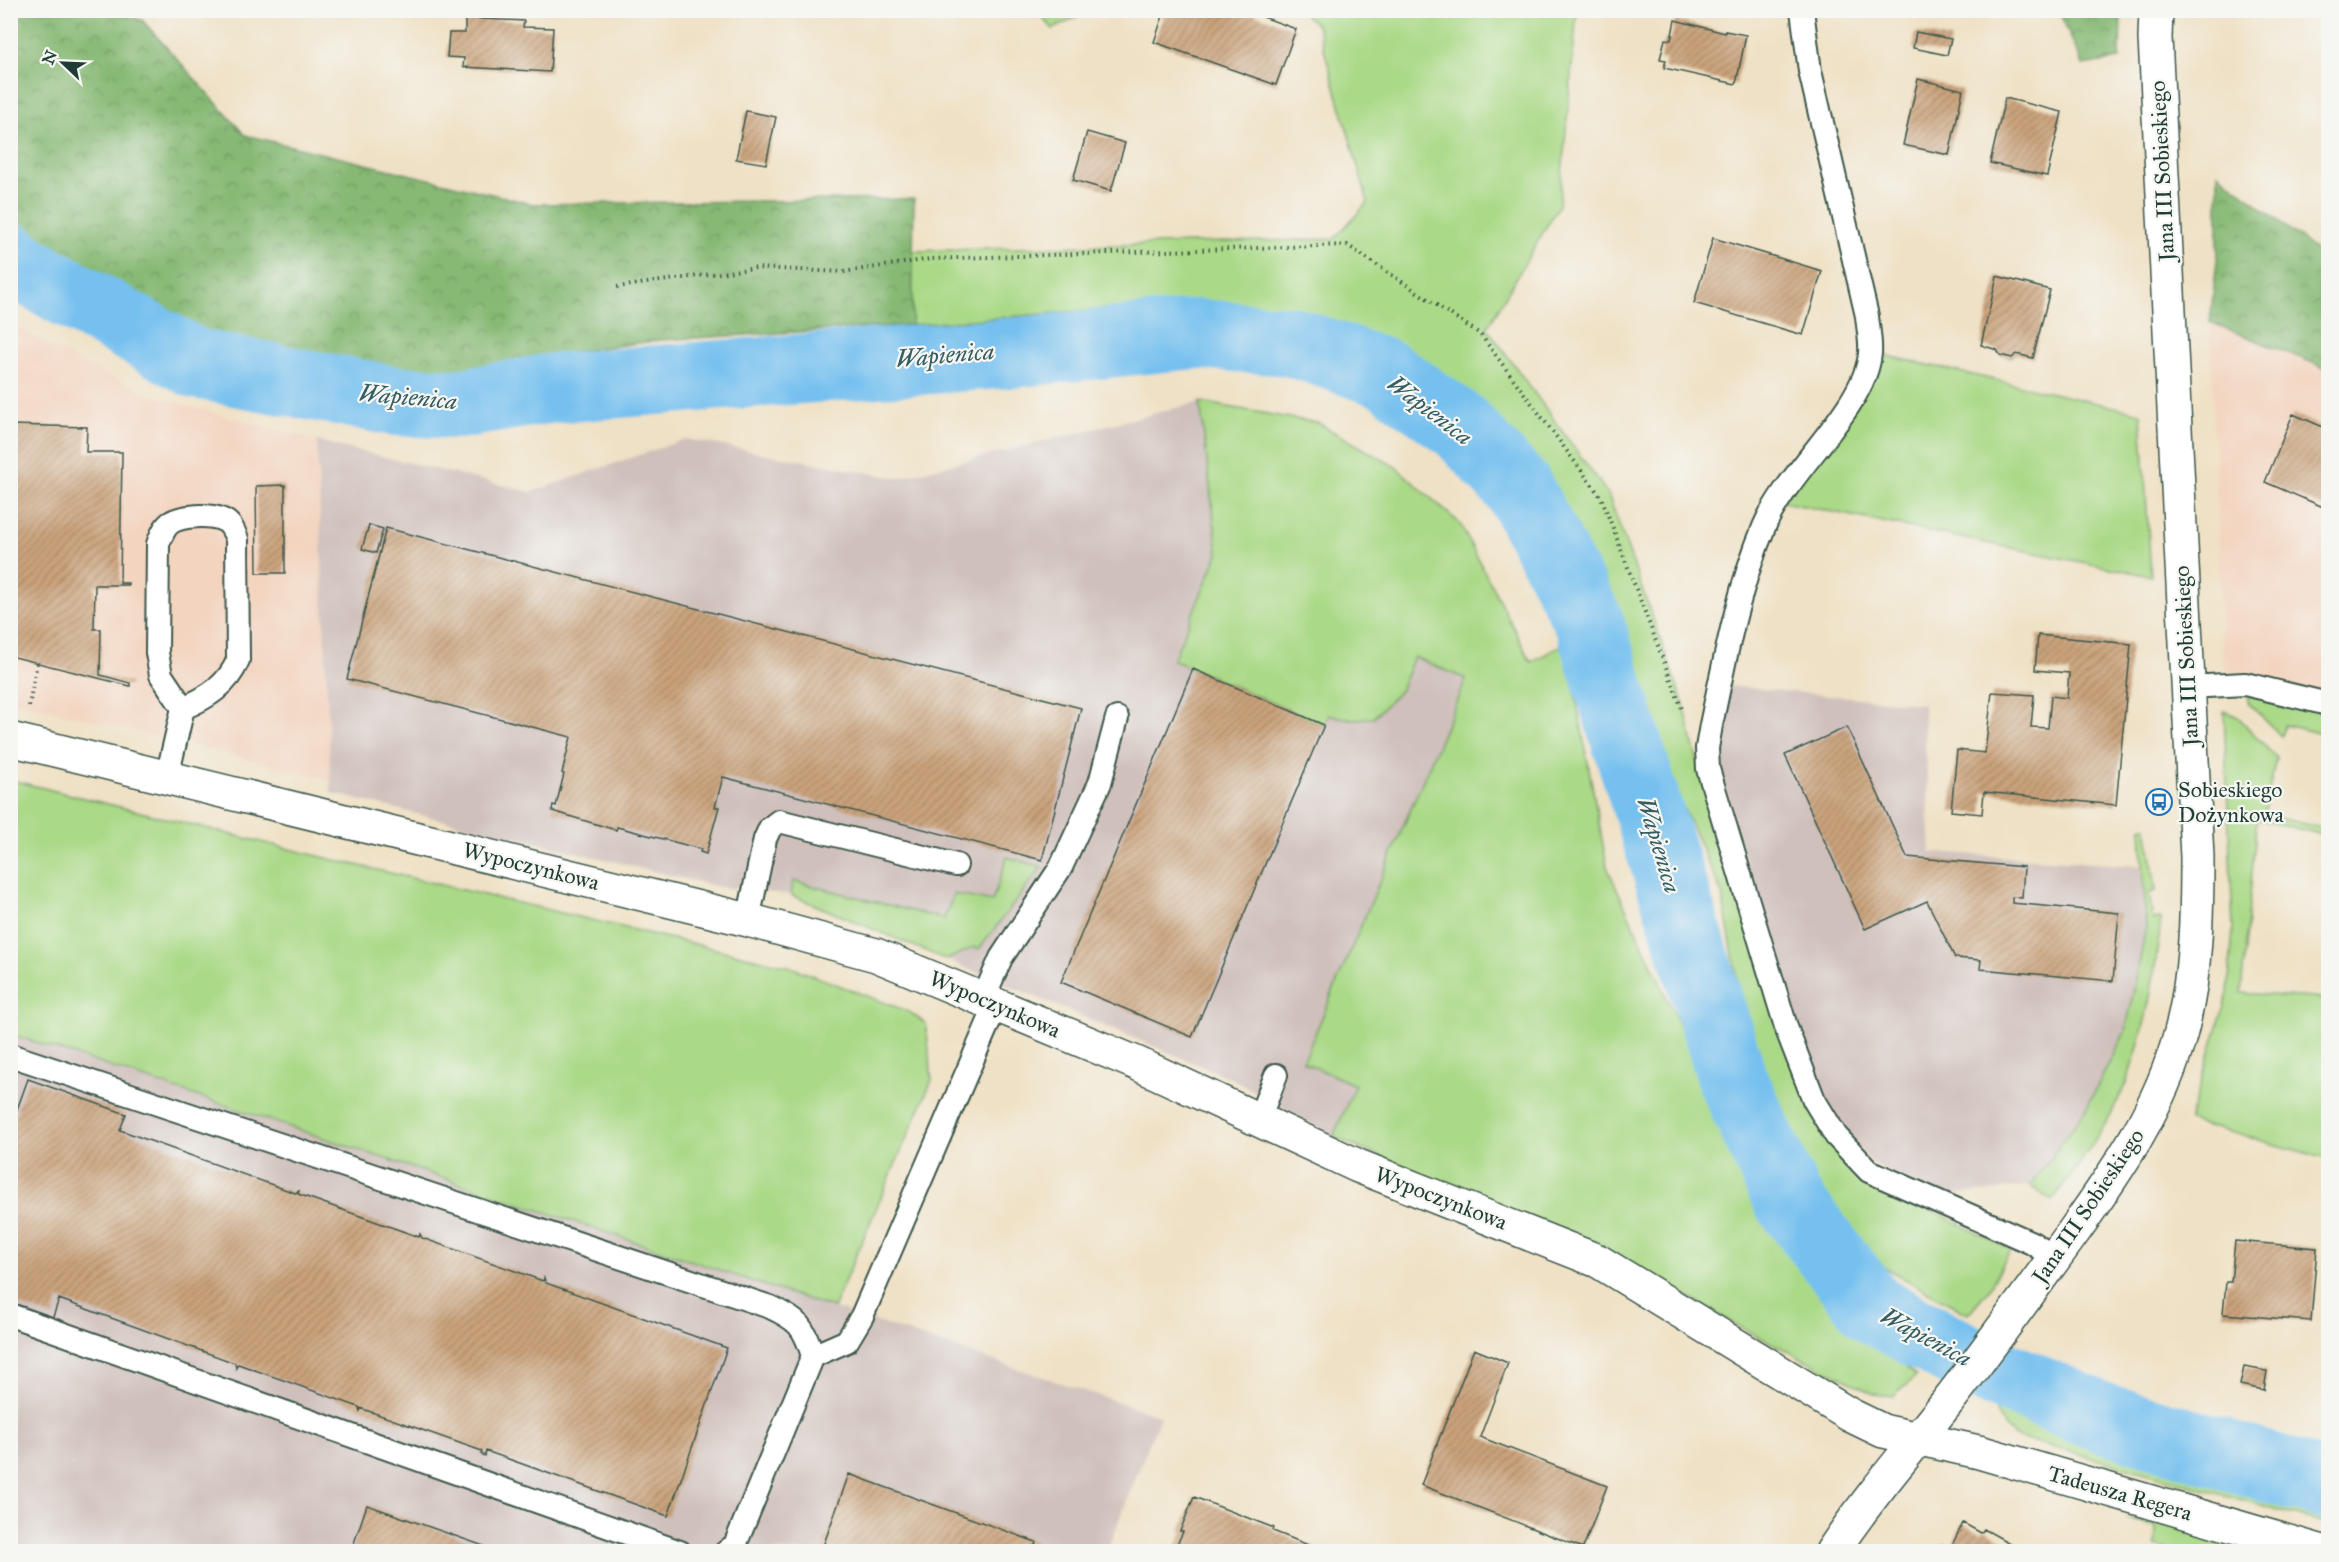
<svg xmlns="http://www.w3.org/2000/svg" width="2339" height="1562" viewBox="0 0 2339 1562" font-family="'IM FELL Great Primer',serif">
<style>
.built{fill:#f3d4bf}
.industrial{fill:#cfc0bb}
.grass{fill:#aad987;stroke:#648b5e;stroke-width:1.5}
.forest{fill:url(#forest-crowns);stroke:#537b54;stroke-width:1.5}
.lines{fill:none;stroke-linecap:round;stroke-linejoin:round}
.river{stroke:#75c0ef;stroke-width:70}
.building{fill:url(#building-hatch)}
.service-casing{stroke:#3e564a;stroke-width:26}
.minor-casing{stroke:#3e564a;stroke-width:36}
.tertiary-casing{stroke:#3e564a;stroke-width:36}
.path{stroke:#3e564a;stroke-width:4;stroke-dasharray:1.5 4.5;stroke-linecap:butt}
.service{stroke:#fff;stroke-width:22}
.minor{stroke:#fff;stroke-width:33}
.tertiary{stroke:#fff;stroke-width:33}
.labels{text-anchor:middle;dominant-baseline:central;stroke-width:4.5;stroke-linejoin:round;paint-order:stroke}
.street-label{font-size:22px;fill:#1f3d34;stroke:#f6f6f2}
.poi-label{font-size:22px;fill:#1f3d34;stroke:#f6f6f2;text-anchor:start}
.water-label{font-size:24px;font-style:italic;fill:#345e63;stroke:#f6f6f2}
</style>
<defs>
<pattern id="forest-crowns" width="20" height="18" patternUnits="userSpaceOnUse" patternTransform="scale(1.5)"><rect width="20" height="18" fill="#87b974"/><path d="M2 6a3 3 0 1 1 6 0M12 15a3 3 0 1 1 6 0" fill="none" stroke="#6e9860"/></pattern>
<pattern id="building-hatch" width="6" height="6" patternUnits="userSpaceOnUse" patternTransform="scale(1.5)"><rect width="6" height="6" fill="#cba37c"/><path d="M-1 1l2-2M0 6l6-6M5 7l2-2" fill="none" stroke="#a48666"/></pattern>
</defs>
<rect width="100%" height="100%" fill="#f6f6f2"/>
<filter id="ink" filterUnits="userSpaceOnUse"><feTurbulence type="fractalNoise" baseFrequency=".0167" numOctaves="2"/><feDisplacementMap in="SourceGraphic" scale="12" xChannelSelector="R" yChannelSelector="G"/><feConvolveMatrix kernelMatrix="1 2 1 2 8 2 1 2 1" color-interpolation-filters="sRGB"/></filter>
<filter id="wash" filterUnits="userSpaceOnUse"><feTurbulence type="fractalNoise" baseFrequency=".008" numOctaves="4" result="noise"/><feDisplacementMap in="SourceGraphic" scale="24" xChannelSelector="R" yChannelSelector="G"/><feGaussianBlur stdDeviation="1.35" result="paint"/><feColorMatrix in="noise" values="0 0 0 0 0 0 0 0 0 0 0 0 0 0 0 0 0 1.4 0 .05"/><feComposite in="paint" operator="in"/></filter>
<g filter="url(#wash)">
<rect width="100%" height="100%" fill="#efe1c5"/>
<path class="built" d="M2210 322 2328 369V695L2223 670Z
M10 323 75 360 153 396 317 441 331 780 11 700Z"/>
<path class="industrial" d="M1200 402 1318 423 1396 467 1460 524 1531 663 1333 1137 1237 1081 791 895 719 887 331 793 317 441 531 492 686 439 897 478Z
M1727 686 1923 704 1931 852 2141 866 2146 928 2126 1030 2084 1112 2030 1186 1944 1196 1872 1164 1819 1099 1718 769 1719 727Z
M11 1034 1160 1416 1107 1551 11 1552Z"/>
<path class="grass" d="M1037 11H1089L1053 29Z
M1301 11H1577L1559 205 1487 328 1608 494 1685 708 1693 745 1780 1030 1863 1175 2011 1250 1989 1289 1968 1314 1885 1268 1801 1190 1744 1016 1722 894 1658 751 1606 613 1492 417 1441 374 1301 314 1199 301 912 325 913 251 1334 239 1368 202 1317 25Z
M1875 353 2141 413 2151 576 1783 502Z
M1200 402 1318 423 1396 467 1460 524 1531 662 1566 643 1607 867 1721 1116 1785 1226 1860 1315 1916 1376 1894 1396 1874 1394 1755 1335 1606 1251 1333 1137 1355 1085 1303 1062 1466 679 1414 657 1400 691 1373 718 1351 719 1329 715 1324 725 1173 660 1218 554Z
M2253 695 2328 713V735L2284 725 2281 736 2248 703V697Z
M2224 711 2238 717 2276 758 2264 815 2328 829V836L2257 819 2241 993 2328 999V1159L2189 1121 2228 993 2233 929Z
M11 780 326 858 788 966 909 1012 926 1024 932 1080 833 1308 11 1034Z
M2147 827 2156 891 2149 893 2153 920 2161 919C2155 974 2147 1028 2127 1080 2110 1124 2080 1163 2052 1201L2030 1186 2084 1112 2126 1030 2146 928 2141 828Z
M1007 857 1042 867 979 949 974 947 947 960 791 895 793 881 944 919 954 894 992 902Z
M2000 1394 2072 1431 2328 1506V1524L2013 1436C2002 1422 1988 1412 2000 1394Z
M2126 1518 2160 1522 2259 1551H2240L2228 1548 2225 1551H2173L2155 1546 2156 1527Z"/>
<path class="forest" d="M10 11H106L142 20 245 135 533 204 914 199 912 325 660 340 550 355 421 389 207 352 37 249 11 217Z
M2068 11H2121L2120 59 2083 65 2060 14Z
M2218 173 2328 260V369L2210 322 2218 251Z"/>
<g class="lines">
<path class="river" d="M10 257 20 266 197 364 395 401 458 404 554 388 1021 352 1195 334 1290 341 1386 374 1460 426 1518 488 1589 622 1733 1080 1788 1200 1873 1309 1984 1368 2101 1417 2328 1485"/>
</g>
<g id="blocks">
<path class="building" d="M795 10H849V13H795Z
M1165 10H1244L1296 29 1276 85 1154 42Z
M465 18 524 21 523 27 553 28 550 72 463 67 464 58 447 57 449 33H465Z
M1675 20 1725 33V31L1746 35 1736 84 1664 68 1666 60 1660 59 1665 39 1671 40Z
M1916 32 1951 39 1947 55 1913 48Z
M1918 79 1963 90 1949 155 1903 145Z
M2005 98 2062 112 2047 176 1990 163Z
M746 111 776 117 766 164 736 159Z
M1087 132 1125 143 1111 191 1073 180Z
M1713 238 1822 271 1803 335 1694 303Z
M1997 276 2050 290 2033 358 2016 354 2012 358 2000 355 1997 350 1981 345Z
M2293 414 2328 429V509L2265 482Z
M10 425 87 427 86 452H122L120 583H128V585H95L94 629H101L100 675 130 683V686L10 656Z
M285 485V573H257L256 486Z
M369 525 383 529 376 553 362 549Z
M386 528 1081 708 1042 860 723 777 715 807H719L706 854 700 852 701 849 617 827 616 830 552 811 553 805 556 806 564 774 562 773 571 737 347 679Z
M2038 635 2131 644 2116 805 1984 792 1982 814 1951 811 1957 750 1985 753 1992 692 2034 695 2031 727 2048 728 2051 696 2067 698 2069 673 2035 670Z
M1193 669 1324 725 1192 1037 1061 982Z
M1847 727 1907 857 2024 867 2022 898 2012 897V903L2119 913 2113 981 1980 969 1981 960 1955 958 1927 901 1865 929 1785 755Z
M28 1079 126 1114 120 1130 295 1193 299 1191 298 1194 419 1237 420 1234 422 1238 543 1281 544 1278 546 1283 727 1348 668 1516 486 1451 485 1456 481 1454 482 1451 360 1408V1412L359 1407 238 1364 236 1368 235 1363 59 1299 53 1317 10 1302V1129Z
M2235 1241 2317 1248 2311 1321 2223 1314 2226 1282H2231Z
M1474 1349 1508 1363 1480 1437 1607 1486 1583 1548 1421 1485Z
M2244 1367 2267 1371 2264 1390 2240 1385Z
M849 1474 1036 1542 1033 1552H821Z
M1194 1497 1274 1528 1273 1531 1326 1552H1173L1183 1532 1180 1531Z
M367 1505 498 1551V1552H351Z
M1963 1523 1981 1533 1984 1529 2026 1552H1938L1942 1544 1950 1549Z"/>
</g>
</g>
<g filter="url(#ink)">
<use href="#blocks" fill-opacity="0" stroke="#3e564a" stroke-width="1.5"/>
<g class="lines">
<defs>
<path id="service" d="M1802 10 1810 71 1867 316C1868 328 1871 341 1870 353 1866 407 1787 471 1764 527 1738 589 1725 659 1711 725L1707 748 1708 769 1787 1030 1814 1100 1836 1136 1869 1171 2032 1243 2055 1258
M2188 687 2245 684 2328 704
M167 777 183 708 161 675 157 653 158 544C161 536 164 528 170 523 182 515 210 514 223 520 231 523 234 532 237 539L238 660C228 685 207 698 183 708
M748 920 765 839 770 828 779 821 956 865
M983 999 1001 958 1061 867 1100 783 1117 718
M10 1055 770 1307C798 1320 804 1326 813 1356L735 1545 726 1552
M1259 1119 1276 1075
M10 1315 680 1552
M813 1356 847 1341 862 1316 996 1005"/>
<path id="minor" d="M10 739 748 920 876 955 1136 1063 1358 1166 1598 1261 1850 1415 1883 1431 1979 1452 2323 1552"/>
<path id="tertiary" d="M1832 1552C1871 1493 1917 1442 1959 1387 1997 1336 2035 1285 2072 1234 2117 1171 2161 1108 2181 1032 2196 974 2197 916 2197 857L2155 38 2156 10"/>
</defs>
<use href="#service" class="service-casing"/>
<use href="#minor" class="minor-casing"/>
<use href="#tertiary" class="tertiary-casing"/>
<path class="path" d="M617 287 756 268 843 272 930 259 1347 245 1480 334 1601 497 1682 709
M29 706 37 663"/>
<use href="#service" class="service"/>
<use href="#minor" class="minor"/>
<use href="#tertiary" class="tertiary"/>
</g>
</g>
<defs>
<symbol id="bus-ring" viewBox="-11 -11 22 22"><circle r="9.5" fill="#f6f6f2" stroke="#1f6fb2" stroke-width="1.5"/><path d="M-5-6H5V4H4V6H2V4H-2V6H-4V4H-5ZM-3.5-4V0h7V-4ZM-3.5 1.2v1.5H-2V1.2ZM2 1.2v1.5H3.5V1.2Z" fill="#1f6fb2"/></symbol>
</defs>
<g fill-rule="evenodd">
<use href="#bus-ring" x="2144" y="787" width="30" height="30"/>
</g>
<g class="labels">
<g class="street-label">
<text transform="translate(2162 171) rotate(-93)">Jana III Sobieskiego</text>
<text transform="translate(2186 656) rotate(-93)">Jana III Sobieskiego</text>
<text transform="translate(531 866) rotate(14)">Wypoczynkowa</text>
<text transform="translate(995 1004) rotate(23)">Wypoczynkowa</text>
<text transform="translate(1441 1198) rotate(21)">Wypoczynkowa</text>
<text transform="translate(2088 1206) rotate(-56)">Jana III Sobieskiego</text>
<text transform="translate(2120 1493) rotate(16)">Tadeusza Regera</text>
</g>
<g class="poi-label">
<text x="2178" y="789">Sobieskiego<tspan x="2178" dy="25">Dożynkowa</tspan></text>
</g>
<g class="water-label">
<text transform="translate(945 355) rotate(-5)">Wapienica</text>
<text transform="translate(408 397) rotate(5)">Wapienica</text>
<text transform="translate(1430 410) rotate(37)">Wapienica</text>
<text transform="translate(1659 845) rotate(73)">Wapienica</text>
<text transform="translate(1926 1337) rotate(28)">Wapienica</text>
</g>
</g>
<rect width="2339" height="1562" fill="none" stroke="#f6f6f2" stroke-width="36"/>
<g transform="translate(63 63) rotate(293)" stroke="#f6f6f2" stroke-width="4.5" paint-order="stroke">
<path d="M0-4.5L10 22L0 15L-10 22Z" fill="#1f3d34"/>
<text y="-9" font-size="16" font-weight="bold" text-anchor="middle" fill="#1f3d34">N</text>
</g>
</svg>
